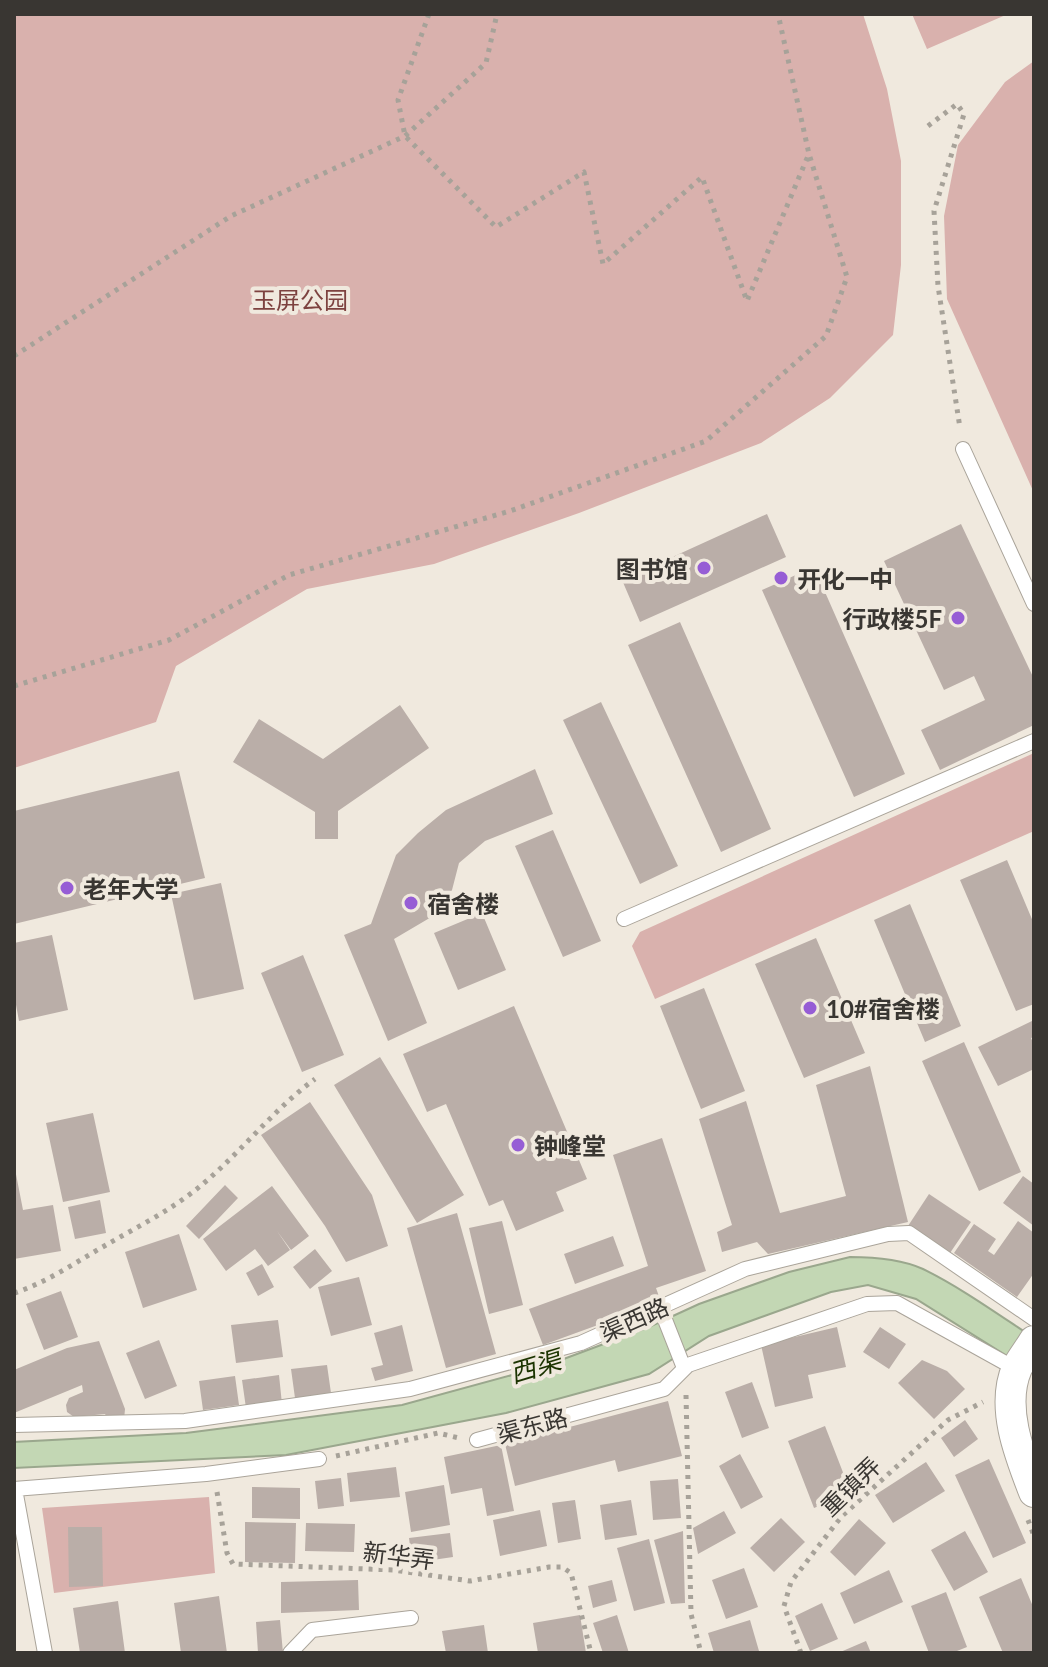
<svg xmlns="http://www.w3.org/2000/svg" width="1048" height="1667" viewBox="0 0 1048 1667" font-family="Lato,'Noto Sans SC',sans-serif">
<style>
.green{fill:#d9b1ad}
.water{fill:#c3d7b4;stroke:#9aa78d;stroke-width:2}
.building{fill:#baaea8}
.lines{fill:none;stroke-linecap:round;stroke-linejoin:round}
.service-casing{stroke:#aaa49a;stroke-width:16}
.minor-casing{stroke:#aaa49a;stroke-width:32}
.path{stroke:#a7a299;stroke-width:5;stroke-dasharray:4 6;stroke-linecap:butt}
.service{stroke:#fff;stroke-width:14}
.minor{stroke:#fff;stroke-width:30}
.poi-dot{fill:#965dd5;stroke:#f0e9de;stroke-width:3}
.labels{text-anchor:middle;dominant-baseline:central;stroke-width:8;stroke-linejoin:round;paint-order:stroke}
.park-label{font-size:24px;fill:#7d423f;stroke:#f0e9de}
.poi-label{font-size:24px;font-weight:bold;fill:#393632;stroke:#f0e9de;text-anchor:start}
.street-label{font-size:24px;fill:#393632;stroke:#f0e9de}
.water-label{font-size:26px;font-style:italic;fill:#1c3401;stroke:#f0e9de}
</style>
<rect width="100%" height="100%" fill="#f0e9de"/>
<path class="green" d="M14 14H863L887 89 901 161V265L893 335 830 398 761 443 579 513 434 564 307 589 176 666 156 722 14 768Z
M912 14H1008L927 49Z
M1034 61V493L947 299 944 216 958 145 1005 82Z
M1034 753V831L655 999 632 946 640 932Z
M209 1497 215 1573 54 1593 42 1508Z"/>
<path class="water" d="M850 1257C874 1257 901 1259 923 1269 960 1287 999 1315 1034 1338V1373L916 1299 868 1285 831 1292 709 1336 649 1374 506 1413 286 1455 14 1468V1442L186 1433 402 1405 545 1366 649 1327 699 1304 789 1272Z"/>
<path class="building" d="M767 514 786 557 640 622 622 580Z
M961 524 1034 679V725L940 770 921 730 985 700 974 676 944 690 884 561Z
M814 567 905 774 854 797 762 590Z
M680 622 771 829 721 852 628 645Z
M601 702 678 866 640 884 563 720Z
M400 705 429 748 338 811V839H315V812L233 762 259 719 323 759Z
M535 769 553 814 485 841 459 863 452 890 433 916 394 939 427 1023 388 1041 344 935 371 924 396 855 418 833 446 810Z
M179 771 205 878 14 924V811Z
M553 830 601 941 563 957 515 846Z
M1007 860 1034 924V1004L1016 1011 960 880Z
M221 883 244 989 194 1000 171 894Z
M910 904 961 1026 925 1042 874 920Z
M482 913 506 970 458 990 434 933Z
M52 935 68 1010 19 1021 14 994V943Z
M816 938 865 1053 804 1078 755 964Z
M303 955 344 1055 302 1072 261 973Z
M704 988 745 1091 701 1109 660 1006Z
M514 1006 587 1179 556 1192 564 1211 516 1231 503 1200 489 1206 446 1104 427 1112 403 1054Z
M1034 1020V1037L1031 1038 1034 1045V1069L998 1086 978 1047Z
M964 1042 1021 1172 979 1191 922 1061Z
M380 1057 464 1195 417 1223 334 1085Z
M870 1066 908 1222 768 1254 757 1242 722 1252 717 1232 732 1225 699 1119 746 1101 780 1213 846 1196 816 1085Z
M310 1102 372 1195 388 1246 346 1262 325 1226 261 1135Z
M93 1113 110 1192 63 1202 46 1123Z
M662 1138 706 1271 656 1288 661 1302 543 1345 529 1309 648 1266 613 1155Z
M14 1164 23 1210 53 1205 61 1251 14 1259Z
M1023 1176 1034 1184V1226L1003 1203Z
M225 1185 238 1198 199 1239 186 1226Z
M272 1186 309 1236 291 1250 277 1231 290 1250 268 1266 255 1249 226 1271 203 1239Z
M929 1194 971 1222 950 1253 908 1226Z
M100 1200 106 1233 75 1239 68 1207Z
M457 1213 496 1354 446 1368 407 1228Z
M502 1221 523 1305 489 1314 469 1228Z
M1018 1221 1034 1233V1273L1017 1297 954 1253 974 1224 996 1239 988 1251 994 1255Z
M179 1234 197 1290 143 1308 125 1252Z
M613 1236 624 1266 575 1284 564 1254Z
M315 1249 332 1271 310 1289 293 1267Z
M262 1264 274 1287 258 1296 246 1273Z
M359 1277 372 1325 331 1336 318 1287Z
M61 1291 78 1337 44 1350 26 1304Z
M278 1320 283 1357 236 1363 231 1325Z
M402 1325 413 1371 375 1381 371 1368 383 1365 374 1333Z
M837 1327 846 1367 808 1375 813 1398 775 1407 761 1345Z
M880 1327 906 1344 889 1369 863 1352Z
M159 1340 177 1386 145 1399 126 1353Z
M99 1341 125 1409 124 1420 109 1421 105 1414 74 1417 67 1412 66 1405 69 1398 83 1392 82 1385 14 1413V1370L67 1348Z
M922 1360 947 1371 965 1389 934 1419 898 1383Z
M327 1365 331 1393 295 1398 291 1369Z
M279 1375 282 1404 246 1408 242 1380Z
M235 1376 239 1405 203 1410 199 1381Z
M752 1382 769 1428 742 1438 725 1392Z
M668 1401 682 1456 618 1472 615 1460 515 1486 505 1444Z
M965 1420 978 1439 954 1457 941 1438Z
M825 1426 851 1493 814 1508 788 1441Z
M501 1445 514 1511 487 1516 482 1488 451 1494 444 1457Z
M740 1454 763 1497 741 1509 719 1466Z
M989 1459 1026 1543 993 1558 955 1475Z
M926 1462 945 1491 893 1523 875 1495Z
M396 1467 400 1497 350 1502 347 1473Z
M341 1478 344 1506 318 1509 315 1481Z
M678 1479 681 1518 653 1520 650 1481Z
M444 1485 450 1525 411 1532 405 1492Z
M252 1487 300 1488V1519L252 1518Z
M575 1500 581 1539 558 1543 552 1503Z
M631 1500 637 1535 605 1540 600 1505Z
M540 1510 547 1546 500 1556 493 1520Z
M724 1511 736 1533 698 1554 693 1528Z
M781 1518 805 1542 774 1572 750 1548Z
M859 1519 886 1543 855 1576 830 1552Z
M245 1522 296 1523 295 1563 245 1562Z
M306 1523 355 1524 354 1552 305 1551Z
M68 1527H102L103 1586 69 1587Z
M683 1531 685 1603 671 1604 654 1540Z
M965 1531 988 1572 954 1591 931 1550Z
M450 1533 453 1557 412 1563 409 1538Z
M649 1539 665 1603 634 1611 617 1548Z
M744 1568 758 1607 726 1619 712 1580Z
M889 1570 903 1602 854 1624 840 1593Z
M1021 1578 1034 1609V1653H1003L979 1597Z
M358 1580 359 1610 281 1613V1582Z
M612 1580 617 1601 593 1608 588 1586Z
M946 1592 967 1647 952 1653H929L911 1606Z
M219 1596 227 1653H181L174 1603Z
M118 1601 125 1653H80L73 1608Z
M822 1603 838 1639 810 1651 795 1616Z
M580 1615 586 1653H538L533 1623Z
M617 1615 629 1653H603L593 1623Z
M280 1620 283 1653H258L256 1622Z
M750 1620 759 1651 714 1653 708 1633Z
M484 1625 488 1653H446L442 1631Z
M866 1641 871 1653H838Z"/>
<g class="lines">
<defs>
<path id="service" d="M963 449 1034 604
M624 919 1034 741
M660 1307 684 1368
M14 1425 185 1421 410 1389 581 1343 745 1269 888 1234 909 1233 1034 1319
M477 1440 664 1389 688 1365 867 1304 897 1303 1016 1369
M14 1489 206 1474 319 1459
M15 1489 45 1653
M290 1653 312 1630 411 1618"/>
<path id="minor" d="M1034 1341C1029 1350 1021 1359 1017 1368 1000 1407 1020 1456 1034 1492"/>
</defs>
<use href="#service" class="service-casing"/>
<use href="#minor" class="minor-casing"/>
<path class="path" d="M429 14 398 100 405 136 496 227 584 172 603 264 702 177 747 301 808 156
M928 126 957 104 964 114 934 211 938 286 960 428
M14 356 231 216 405 136 486 63 497 14
M14 686 169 640 289 575 510 511 706 441 826 336 847 277 809 154 778 14
M14 1293C46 1283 76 1262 106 1245 139 1226 175 1208 204 1183 243 1150 274 1109 315 1079
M686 1395 691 1614 701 1653
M336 1456 438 1433 459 1438
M217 1492 227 1553 233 1564 393 1570 470 1581 549 1567H562L571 1573 591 1653
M1028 1520 1034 1536
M801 1653 784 1606 791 1582 841 1517 948 1420 983 1402"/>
<use href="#service" class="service"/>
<use href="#minor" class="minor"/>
</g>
<g class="poi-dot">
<circle cx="704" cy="568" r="8"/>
<circle cx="781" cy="578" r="8"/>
<circle cx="958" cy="618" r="8"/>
<circle cx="67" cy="888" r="8"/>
<circle cx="411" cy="903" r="8"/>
<circle cx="810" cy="1008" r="8"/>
<circle cx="518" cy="1145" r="8"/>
</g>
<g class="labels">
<g class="park-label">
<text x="300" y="299">玉屏公园</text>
</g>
<g class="poi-label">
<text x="688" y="568" text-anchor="end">图书馆</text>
<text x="797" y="578">开化一中</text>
<text x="942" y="618" text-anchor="end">行政楼5F</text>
<text x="83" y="888">老年大学</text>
<text x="427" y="903">宿舍楼</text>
<text x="826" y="1008">10#宿舍楼</text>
<text x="534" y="1145">钟峰堂</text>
</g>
<g class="street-label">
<text transform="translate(634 1319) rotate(-24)">渠西路</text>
<text transform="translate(532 1425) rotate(-15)">渠东路</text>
<text transform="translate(850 1486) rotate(-44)">重镇弄</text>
<text transform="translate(399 1555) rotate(7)">新华弄</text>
</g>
<g class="water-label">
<text transform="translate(535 1366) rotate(-17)">西渠</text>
</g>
</g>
<rect width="1048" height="1667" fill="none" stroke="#393632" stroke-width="32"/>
</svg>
